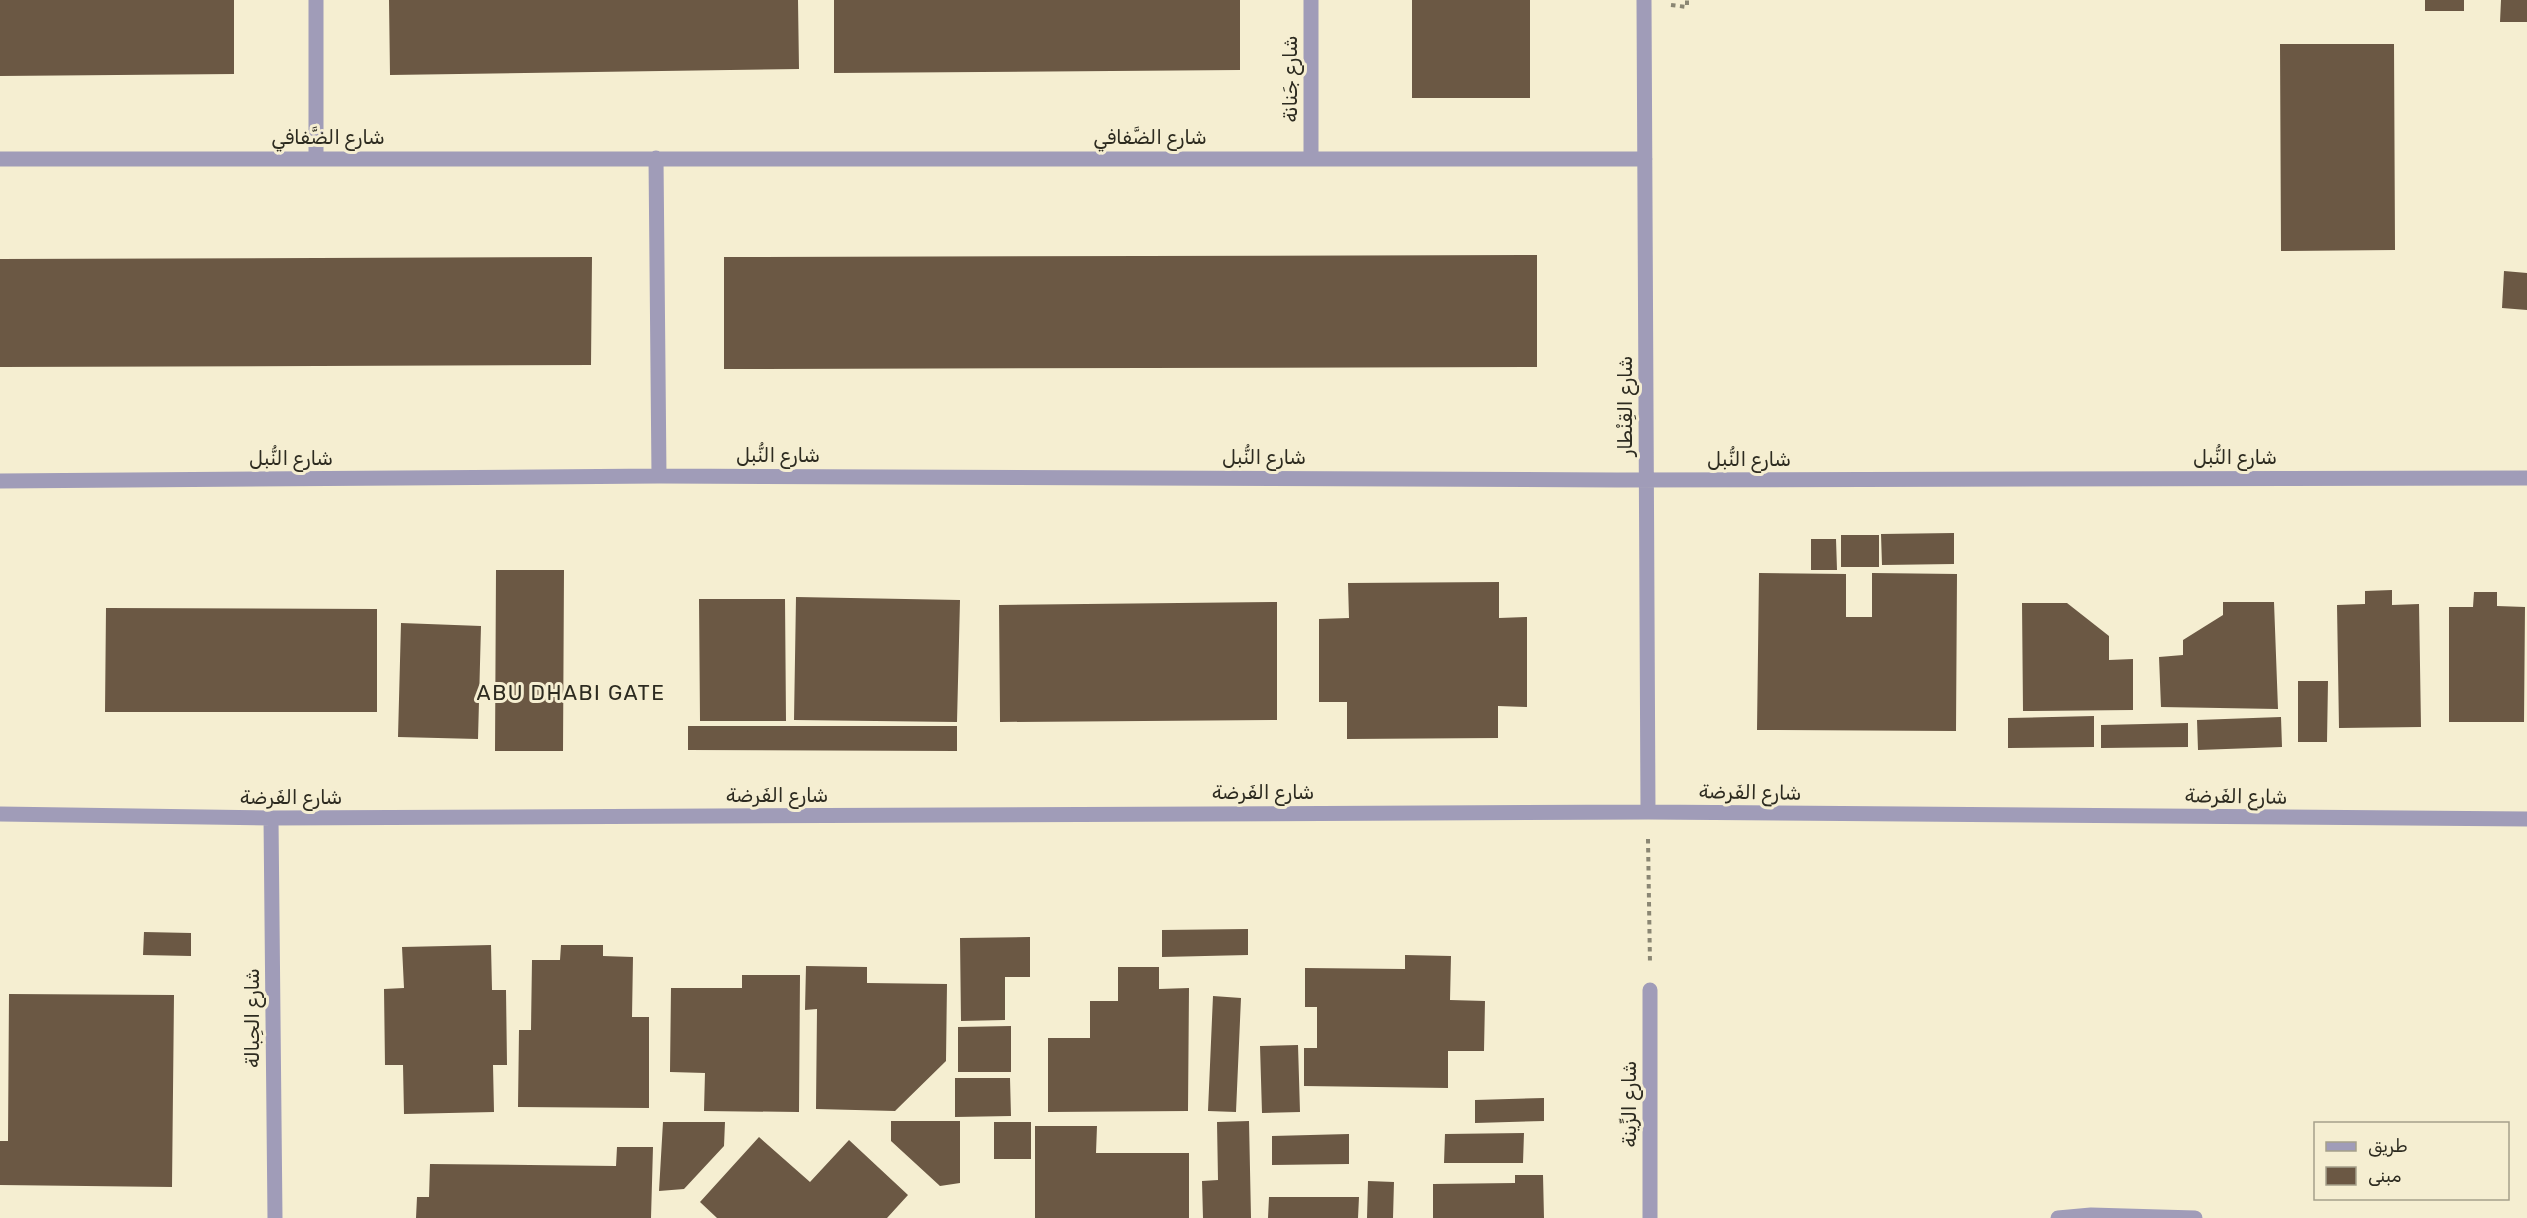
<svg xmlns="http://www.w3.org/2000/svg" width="2527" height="1218" viewBox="0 0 2527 1218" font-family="Rubik,Vazirmatn,sans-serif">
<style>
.building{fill:#6b5844}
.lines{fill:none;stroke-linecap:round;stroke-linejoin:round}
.path{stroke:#8a8673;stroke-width:4;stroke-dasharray:4.5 4.5;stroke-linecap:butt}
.minor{stroke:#a09cb8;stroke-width:15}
.labels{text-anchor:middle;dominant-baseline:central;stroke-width:6;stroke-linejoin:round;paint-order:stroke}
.street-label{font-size:20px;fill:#2d2b20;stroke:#f5eed1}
.neighbourhood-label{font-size:21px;letter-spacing:1.5px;fill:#2d2b20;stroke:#f5eed1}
</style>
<rect width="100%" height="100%" fill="#f5eed1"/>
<path class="building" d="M0 0H234V74L0 76Z
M389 0H798L799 69 390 75Z
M834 0H1240V70L834 73Z
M1412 0H1530V98H1412Z
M2425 0H2464V11H2425Z
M2501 0H2527V22H2500Z
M2280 44H2394L2395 250 2281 251Z
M1537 255V367L724 369V257Z
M592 257 591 365 0 367V259Z
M2504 271 2527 273V310L2502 308Z
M1954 533V564L1882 565 1881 534Z
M1841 535H1879V567H1841Z
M1811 539H1836L1837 570H1811Z
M496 570H564L563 751H495Z
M1759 573 1846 574V617H1872V573L1957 574 1956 731 1757 730Z
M1499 582V618L1527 617V707L1498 706V738L1347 739V702H1319V619L1349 618 1348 583Z
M2392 590V605L2419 604 2421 727 2339 728 2337 605 2365 604V591Z
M2474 592H2497V606L2525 607 2524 722H2449V607H2473Z
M796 597 960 600 957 722 794 720Z
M699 599H785L786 721H700Z
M1277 602V720L1000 722 999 605Z
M2223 602H2274L2278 709 2161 707 2159 657 2183 655V640L2223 615Z
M2022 603H2067L2109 636V660L2133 659V710L2023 711Z
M106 608 377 609V712H105Z
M401 623 481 626 478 739 398 737Z
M2298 681H2328L2327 742H2298Z
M2094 716V747L2008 748V718Z
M2281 717 2282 747 2198 750 2197 720Z
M2188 723V747L2101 748V725Z
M688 726H957V751L688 750Z
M1248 929V955L1162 957V930Z
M144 932 191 933V956L143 955Z
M1030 937V977H1005V1020L961 1021 960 938Z
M491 945 492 990H506L507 1065H493L494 1112 404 1114 403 1065H385L384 989 404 988 402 947Z
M561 945H603V956L633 957 632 1017H649V1108L518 1107 519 1030H531L532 960H560Z
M1405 955 1451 956 1450 1000 1485 1001 1484 1051H1448V1088L1304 1086V1048H1317V1007H1305V968L1405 969Z
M806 966 867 967V983L947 984 946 1061 895 1111 816 1109 817 1009 805 1010Z
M1118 967H1159V989L1189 988 1188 1111 1048 1112V1038H1090V1001H1118Z
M742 975H800L799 1112 704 1111 705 1073 670 1072 671 988H742Z
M9 994 174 995 172 1187 0 1185V1141H8Z
M1213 996 1241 998 1236 1112 1208 1111Z
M1011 1026V1072H958V1027Z
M1298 1045 1300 1112 1262 1113 1260 1046Z
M955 1078H1010L1011 1116 955 1117Z
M1544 1098V1121L1475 1123V1100Z
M891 1121H960V1183L940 1186 891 1141Z
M1249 1121 1251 1218H1203L1202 1181 1218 1180 1217 1122Z
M663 1122H725L724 1146 684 1189 659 1191Z
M994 1122H1031V1159H994Z
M1035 1126H1097L1096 1153H1189V1218H1035Z
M1524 1133 1523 1163H1444L1445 1134Z
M1349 1134V1164L1272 1165V1136Z
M759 1137 810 1182 849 1140 908 1195 887 1218H717L700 1202Z
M617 1147H653L651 1218H416L417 1197H429L430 1164 616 1166Z
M1515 1175H1543L1544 1218H1433V1184L1515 1183Z
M1368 1181 1394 1182 1393 1218H1367Z
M1269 1197H1359L1358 1218H1268Z"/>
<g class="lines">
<path class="path" d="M1671 5 1687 7V0
M1648 839 1650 964"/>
<path class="minor" d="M1311 0V158
M1644 0 1648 812
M316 158V0
M656 158 659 476
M0 159H1645
M0 481 659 476 1617 480 2527 478
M0 814 271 818 1648 812 2527 819
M271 818 275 1218
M1650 1218V990
M2058 1218 2091 1215 2195 1218"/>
</g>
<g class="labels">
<g class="street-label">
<text transform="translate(1290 79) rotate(-90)">شارع جَنانة</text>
<text x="328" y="137">شارع الضَّفافي</text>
<text x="1150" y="137">شارع الضَّفافي</text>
<text transform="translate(1625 406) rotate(-90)">شارع القِنْطار</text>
<text x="778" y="455">شارع النُّبل</text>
<text x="1264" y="457">شارع النُّبل</text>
<text x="2235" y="457">شارع النُّبل</text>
<text x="291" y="458">شارع النُّبل</text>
<text x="1749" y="459">شارع النُّبل</text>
<text x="1263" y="792">شارع الفَرضة</text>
<text transform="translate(1750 792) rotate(1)">شارع الفَرضة</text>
<text x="777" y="795">شارع الفَرضة</text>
<text transform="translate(2236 796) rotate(1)">شارع الفَرضة</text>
<text x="291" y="797">شارع الفَرضة</text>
<text transform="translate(252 1018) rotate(-90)">شارع الحِبالة</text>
<text transform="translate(1629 1104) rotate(-90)">شارع الزِّينة</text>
</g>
<g class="neighbourhood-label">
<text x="571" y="692">ABU DHABI GATE</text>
</g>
</g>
<rect x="2314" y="1122" width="195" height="78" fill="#f5eed1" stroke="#a5a08a" stroke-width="1.5"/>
<rect x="2326" y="1142" width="30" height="9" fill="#a09cb8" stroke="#a5a08a" stroke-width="1.5"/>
<text x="2368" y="1152" font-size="18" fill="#2d2b20">طريق</text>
<rect x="2326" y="1167" width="30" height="18" fill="#6b5844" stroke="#a5a08a" stroke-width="1.5"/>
<text x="2368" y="1182" font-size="18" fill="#2d2b20">مبنى</text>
</svg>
